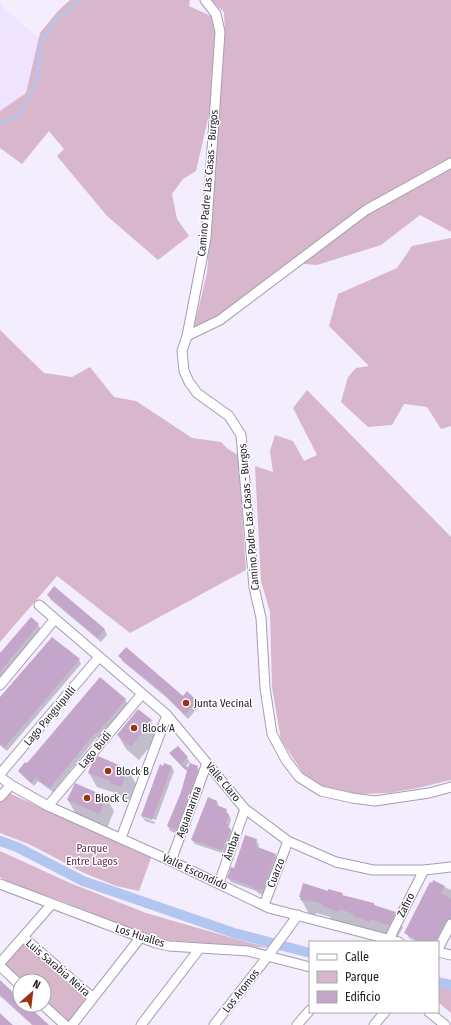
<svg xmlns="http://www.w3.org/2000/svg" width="451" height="1025" viewBox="0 0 451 1025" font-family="'Fira Sans Condensed',sans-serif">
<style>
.built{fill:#eee4ff}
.green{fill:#d8b7cc}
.shadow{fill:#0003}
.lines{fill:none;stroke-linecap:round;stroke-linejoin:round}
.stream{stroke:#b3c6f0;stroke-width:2.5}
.canal{stroke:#b3c6f0;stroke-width:10}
.building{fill:#c5a6cb}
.minor-casing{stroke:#a69cb5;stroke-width:11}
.minor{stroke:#fff;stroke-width:9}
.poi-dot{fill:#9a3214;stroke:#fff;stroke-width:1.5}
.labels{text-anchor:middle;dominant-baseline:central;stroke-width:3;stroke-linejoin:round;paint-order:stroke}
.street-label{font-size:11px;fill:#26222c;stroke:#fff}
.poi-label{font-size:11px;fill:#26222c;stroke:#fff;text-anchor:start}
.park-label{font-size:11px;fill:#612c51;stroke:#fff}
</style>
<rect width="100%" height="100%" fill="#f3edfd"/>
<path class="built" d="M0 3 2 6 39 39 26 93 0 111Z"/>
<path class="green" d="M70 0H190L189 6 211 16 215 26 210 110 196 171 183 179 172 194 177 219 189 236 158 260 107 216 57 156 64 149 49 131 22 164 0 148V111L26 93 40 33 58 11Z
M210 0H451V232L420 215 381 245 317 265 304 264 285 267 219 317 194 327 207 273 225 32 224 12Z
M451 238V426L441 429 427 407 404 404 392 425 368 427 341 402 348 377 356 368 369 366 329 326 338 294 397 268 412 246Z
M0 330 44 373 72 377 90 367 114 397 136 401 192 438 221 442 228 449 238 455 246 570 130 633 57 576 0 642Z
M307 390 451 537V780L418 788 389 793 358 794 325 787 303 773 281 740 272 687 270 612 261 581 255 466 273 472 270 451 275 435 293 441 304 461 317 455 293 408Z
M9 793 151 858 139 891 116 886 84 873 29 844 0 833V801Z
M0 851 70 883 146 913 222 935 269 948 165 940 139 932 62 901 15 885 0 877Z
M23 944 86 999 68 1022 44 1000V981H23L5 964Z
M438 982 451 985V1013L438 1002Z"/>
<path class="shadow" d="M54 588 105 630 107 635 101 642 51 600 48 595Z
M38 625 41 629 0 678V655Z
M120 656 183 697 196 701 199 706 188 719 166 697 122 661Z
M79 660 81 664 7 751 0 745V699Z
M125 700 128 704 99 738 97 737 53 792 38 781 34 786 22 775 19 771Z
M151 721 159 735 139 760 126 749 118 735Z
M178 747 190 762 185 767 189 768 197 767 200 771 178 834 170 831 168 826 190 776 186 769H184L170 753Z
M98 757 128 770 136 784 129 800 120 797 118 794 97 787 89 773Z
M171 766 174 771 156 820 144 816V818L155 822 154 824 145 821 142 816 164 767Z
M106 797 114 811 107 828 76 814 68 800Z
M217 801 219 807 226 810 231 819 229 827 233 834 225 854 195 844 192 840Z
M256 840 259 845 258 848 275 855 278 860 263 895 258 893 256 891 231 882 228 878Z
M434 882 451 890V923L438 942H422L419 940 417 942 409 938 407 934Z
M329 892 342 894 344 897 374 904 375 907 395 913 403 927 397 938 363 930 361 927 347 923V925L331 920 330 917 316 913 315 915 309 914 300 897Z
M0 981 20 1000V1005H26L47 1025H32L0 996Z"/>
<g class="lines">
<path class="stream" d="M0 124 19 115 36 84 42 42 55 20 81 0"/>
<path class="canal" d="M0 841 17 847 83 881 234 933 310 953
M438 982 451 985"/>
</g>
<path class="building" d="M54 586 105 629 98 638 47 595Z
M31 617 39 624 0 672V653Z
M52 637 80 659 4 748 0 744V697Z
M126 647 183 696 187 691 197 701 185 715 162 692 118 656Z
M100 677 126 699 100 730 96 734 95 733 50 788 35 778 31 783 18 771 25 762 27 763 34 755Z
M138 709 152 720 131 747 117 735Z
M178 746 188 757 181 764 188 767 190 763 198 766 196 770 198 771 176 830 167 826 181 792 187 771 169 753Z
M98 756 128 769 121 787 110 783 111 781 88 773 93 761Z
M164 763 172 766 152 820 141 816 160 764 163 766Z
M75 783 107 797 99 814 67 800Z
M208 797 217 801 216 805 227 809 225 813 229 814 226 824H228L227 827 231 829 222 850 191 840Z
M245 835 257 839 255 846 276 854 263 890 261 889 260 891 254 889V887L227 878 231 867 234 868Z
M433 880 445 886 441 893 451 899V918L446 921 435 942H421L404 933 430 882 432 883Z
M303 883 328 891V889L343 893 342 895 374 903V905L396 912 395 914 389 925 370 919V922L362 919 353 916 354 914 339 909V912L322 906 323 904 308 900 307 902 300 900 301 897H299Z
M0 980 20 999V1005H27L49 1025H33L0 994Z
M0 1013 4 1017 13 1025H0Z"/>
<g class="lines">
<defs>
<path id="minor" d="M205 0 216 14 220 32 206 238 187 336 182 351 184 371 189 382 197 393 229 416 241 435 254 587 261 618 265 688 272 734 286 760 299 777 321 791 352 798 375 801 429 793 451 787
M187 336 220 320 366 210 451 163
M39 605 167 715 245 809 288 841 336 862 373 870H424L451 867
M0 685 55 619
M0 774 99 657
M0 777 11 785 48 806 171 861 269 908 399 942
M0 797 11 785
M48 806 142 694
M121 838 167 715
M171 861 207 763
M219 883 245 809
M0 884 156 943 169 946 248 951 310 967
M264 905 288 841
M23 937 93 998
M389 939 424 870
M438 949 451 924
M438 952 451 955
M0 963 51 905
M0 966 20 985
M43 1005 65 1025
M429 1012 445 1025
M72 1025 140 938
M141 1025 200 948
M214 1025 268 956 298 915
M297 1025 310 1010
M374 1025 385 1012"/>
</defs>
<use href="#minor" class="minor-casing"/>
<use href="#minor" class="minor"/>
</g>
<g class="poi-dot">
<circle cx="186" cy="703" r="4"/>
<circle cx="134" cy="728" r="4"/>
<circle cx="108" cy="771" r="4"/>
<circle cx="87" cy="798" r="4"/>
</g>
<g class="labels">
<g class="street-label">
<text transform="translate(208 183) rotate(-85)">Camino Padre Las Casas - Burgos</text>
<text transform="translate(249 517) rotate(-95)">Camino Padre Las Casas - Burgos</text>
<text transform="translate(50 716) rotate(-50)">Lago Panguipulli</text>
<text transform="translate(95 750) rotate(-50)">Lago Budi</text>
<text transform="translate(223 782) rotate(50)">Valle Claro</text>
<text transform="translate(189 812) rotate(-70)">Aguamarina</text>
<text transform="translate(232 846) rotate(-70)">Ámbar</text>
<text transform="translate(195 872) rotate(25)">Valle Escondido</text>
<text transform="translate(276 873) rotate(-69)">Cuarzo</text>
<text transform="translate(406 905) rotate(-64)">Zafiro</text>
<text transform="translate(140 936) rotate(18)">Los Hualles</text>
<text transform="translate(58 968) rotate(41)">Luis Sarabia Neira</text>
<text transform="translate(241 991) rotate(-52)">Los Aromos</text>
</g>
<g class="poi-label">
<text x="194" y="703">Junta Vecinal</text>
<text x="142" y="728">Block A</text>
<text x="116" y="771">Block B</text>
<text x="95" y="798">Block C</text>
</g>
<g class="park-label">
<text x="92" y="848">Parque<tspan x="92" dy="13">Entre Lagos</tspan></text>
</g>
</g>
<rect x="309" y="941" width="130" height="72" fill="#ffffff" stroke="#a8a7ab"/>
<rect x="317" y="954" width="20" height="6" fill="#ffffff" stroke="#a8a7ab"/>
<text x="345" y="961" font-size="12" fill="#26222c">Calle</text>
<rect x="317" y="971" width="20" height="12" fill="#d8b7cc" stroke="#a8a7ab"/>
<text x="345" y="981" font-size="12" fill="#26222c">Parque</text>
<rect x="317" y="991" width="20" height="12" fill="#c5a6cb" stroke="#a8a7ab"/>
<text x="345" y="1001" font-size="12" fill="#26222c">Edificio</text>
<g transform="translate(32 993) rotate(28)"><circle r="19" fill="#ffffff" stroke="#a8a7ab"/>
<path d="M0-3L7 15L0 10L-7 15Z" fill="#9a3214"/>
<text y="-6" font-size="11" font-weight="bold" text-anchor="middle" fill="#26222c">N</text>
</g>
</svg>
